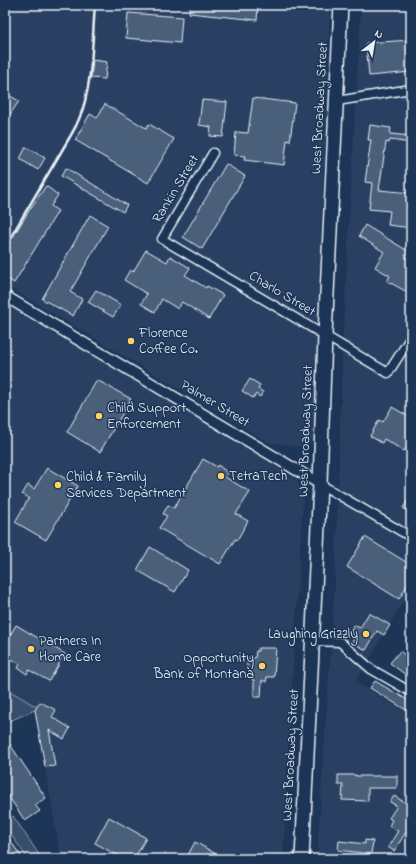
<svg xmlns="http://www.w3.org/2000/svg" width="416" height="864" viewBox="0 0 416 864" font-family="'Indie Flower',sans-serif">
<style>
.built{fill:#2a4162}
.green{fill:#374d6c;stroke:#909fb2}
.building{fill:#495e7a;stroke:#e8f1f8}
.lines{fill:none;stroke-linecap:round;stroke-linejoin:round}
.minor-casing{stroke:#e8f1f8;stroke-width:11}
.tertiary-casing{stroke:#e8f1f8;stroke-width:13}
.primary-casing{stroke:#e8f1f8;stroke-width:16}
.minor{stroke:#1d3557;stroke-width:8}
.tertiary{stroke:#1d3557;stroke-width:10}
.primary{stroke:#1d3557;stroke-width:13}
.rail{stroke:#e8f1f8;stroke-width:2.5}
.poi-dot{fill:#ffd166;stroke:#1d3557;stroke-width:1.5}
.labels{text-anchor:middle;dominant-baseline:central;stroke-width:3;stroke-linejoin:round;paint-order:stroke}
.street-label{font-size:14px;fill:#e8f1f8;stroke:#1d3557}
.poi-label{font-size:14px;fill:#e8f1f8;stroke:#1d3557;text-anchor:start}
</style>
<rect width="100%" height="100%" fill="#1d3557"/>
<filter id="ink" filterUnits="userSpaceOnUse"><feTurbulence type="fractalNoise" baseFrequency=".025" numOctaves="2"/><feDisplacementMap in="SourceGraphic" scale="8" xChannelSelector="R" yChannelSelector="G"/><feConvolveMatrix kernelMatrix="1 2 1 2 8 2 1 2 1" color-interpolation-filters="sRGB"/></filter>
<g filter="url(#ink)">
<path class="built" d="M5 5H330L313 439 308 447 291 446 268 442 5 285Z
M361 5H411V601L405 598 356 682 411 715V859H317L335 583 343 335Z
M5 304 254 451 297 481 301 488 303 499 289 732 283 859H61L35 710 5 723Z"/>
<path class="green" d="M5 688 37 707 35 710 5 723Z
M13 816 42 859H28L5 826V822Z"/>
<path class="building" d="M190 5H258L257 20 189 13Z
M128 13 182 17 180 43 126 38Z
M411 40V72L369 76 366 43Z
M93 60 107 62 105 79 91 78Z
M5 93 19 101 9 116 5 113Z
M253 98 295 103 290 141 287 140 284 165 244 160 245 156 234 155 236 132 248 133Z
M202 100 227 102 223 137 210 136 211 127 199 125Z
M105 104 146 128 149 124 174 139 148 183 75 140 90 114 97 118Z
M370 125 391 128 390 134 411 136V143L390 140 389 143 386 142 379 190 411 193V228L388 225 390 211 369 209 372 183 365 182 371 140H368Z
M26 147 45 158 38 170 20 159Z
M226 164 245 176 202 249 183 237Z
M66 168 127 205 123 212 61 176Z
M46 186 58 195 51 206 58 211 14 283 5 277V250L30 209Z
M90 215 108 226 70 292 82 299 73 316 42 299Z
M365 225 411 253V294L387 281 390 276 375 267 384 252 359 236Z
M146 250 167 262 170 256 190 268 185 275 206 288 207 286 223 295 209 319 182 302 178 309 162 299 155 312 141 304 147 294 124 280 130 270 133 272Z
M96 290 121 305 113 317 88 302Z
M250 379 260 385 258 389 263 392 260 397 256 394 253 398 242 391Z
M97 380 131 399 100 452 67 432Z
M392 407 411 418V441L404 451 384 439 382 443 370 436 379 420 383 422Z
M203 459 217 467 218 465 228 473 225 477 250 492 236 514 248 521 237 540 235 539 220 564 159 528 167 516 163 514 168 505 174 508Z
M47 468 78 486 46 540 15 522 29 498 22 494 28 485 34 489Z
M411 495V513L403 508Z
M365 537 411 565V579L399 599 347 567Z
M150 547 188 570 175 592 137 570Z
M369 613 390 625 384 635 377 631 366 650 352 642 356 636 350 633 354 625 360 628Z
M16 625 65 654 49 681 29 670 27 674 18 668 20 664 5 655V644Z
M258 648H276L274 677H267L266 682 262 680 261 697H254V680H252V670H247V658H255L256 651H258Z
M400 651 411 660V679L390 663Z
M375 681 411 702V713L370 688Z
M40 702 56 710 52 717 70 728 64 739 49 730 55 766 45 767 35 710Z
M5 737 46 798 35 805 40 811 25 821 5 791Z
M338 775H356V776H397V788H368V801L342 800 343 785H338Z
M394 796 411 806V824L394 851 388 847 398 831 389 826 392 820 389 818 397 806 390 802Z
M109 817 146 838 134 859H124L95 843Z
M5 833 23 859H5Z
M365 840 373 841 371 854 338 850 339 841 365 844Z
M195 842 225 859H194L188 855Z"/>
<g class="lines">
<defs>
<path id="minor" d="M337 101 411 89
M213 153 162 239 388 373 411 337
M320 484 411 537
M313 641 340 642 371 669 411 692"/>
<path id="tertiary" d="M5 296 320 484"/>
<path id="primary" d="M302 859 320 484 325 335 341 5"/>
</defs>
<use href="#minor" class="minor-casing"/>
<use href="#tertiary" class="tertiary-casing"/>
<use href="#primary" class="primary-casing"/>
<use href="#minor" class="minor"/>
<use href="#tertiary" class="tertiary"/>
<use href="#primary" class="primary"/>
<path class="rail" d="M5 247 71 135C74 130 77 124 79 119 93 87 92 40 95 5"/>
</g>
</g>
<g class="poi-dot">
<circle cx="131" cy="341" r="4"/>
<circle cx="99" cy="416" r="4"/>
<circle cx="221" cy="476" r="4"/>
<circle cx="58" cy="485" r="4"/>
<circle cx="366" cy="634" r="4"/>
<circle cx="31" cy="649" r="4"/>
<circle cx="262" cy="666" r="4"/>
</g>
<g class="labels">
<g class="street-label">
<text transform="translate(320 108) rotate(-87)">West Broadway Street</text>
<text transform="translate(176 189) rotate(-59)">Rankin Street</text>
<text transform="translate(282 294) rotate(31)">Charlo Street</text>
<text transform="translate(215 404) rotate(31)">Palmer Street</text>
<text transform="translate(306 431) rotate(-88)">West Broadway Street</text>
<text transform="translate(291 755) rotate(-87)">West Broadway Street</text>
</g>
<g class="poi-label">
<text x="139" y="333">Florence<tspan x="139" dy="16">Coffee Co.</tspan></text>
<text x="107" y="408">Child Support<tspan x="107" dy="16">Enforcement</tspan></text>
<text x="229" y="476">TetraTech</text>
<text x="66" y="477">Child &amp; Family<tspan x="66" dy="16">Services Department</tspan></text>
<text x="358" y="634" text-anchor="end">Laughing Grizzly</text>
<text x="39" y="641">Partners In<tspan x="39" dy="16">Home Care</tspan></text>
<text x="254" y="658" text-anchor="end">Opportunity<tspan x="254" dy="16">Bank of Montana</tspan></text>
</g>
</g>
<rect width="416" height="864" fill="none" stroke="#1d3557" stroke-width="20"/>
<rect x="10" y="10" width="396" height="844" fill="none" stroke="#e8f1f8" stroke-width="1.5" filter="url(#ink)"/>
<g transform="translate(374 42) rotate(31)" stroke="#1d3557" stroke-width="3" paint-order="stroke">
<path d="M0-3L7 15L0 10L-7 15Z" fill="#e8f1f8"/>
<text y="-6" font-size="11" font-weight="bold" text-anchor="middle" fill="#e8f1f8">N</text>
</g>
</svg>
